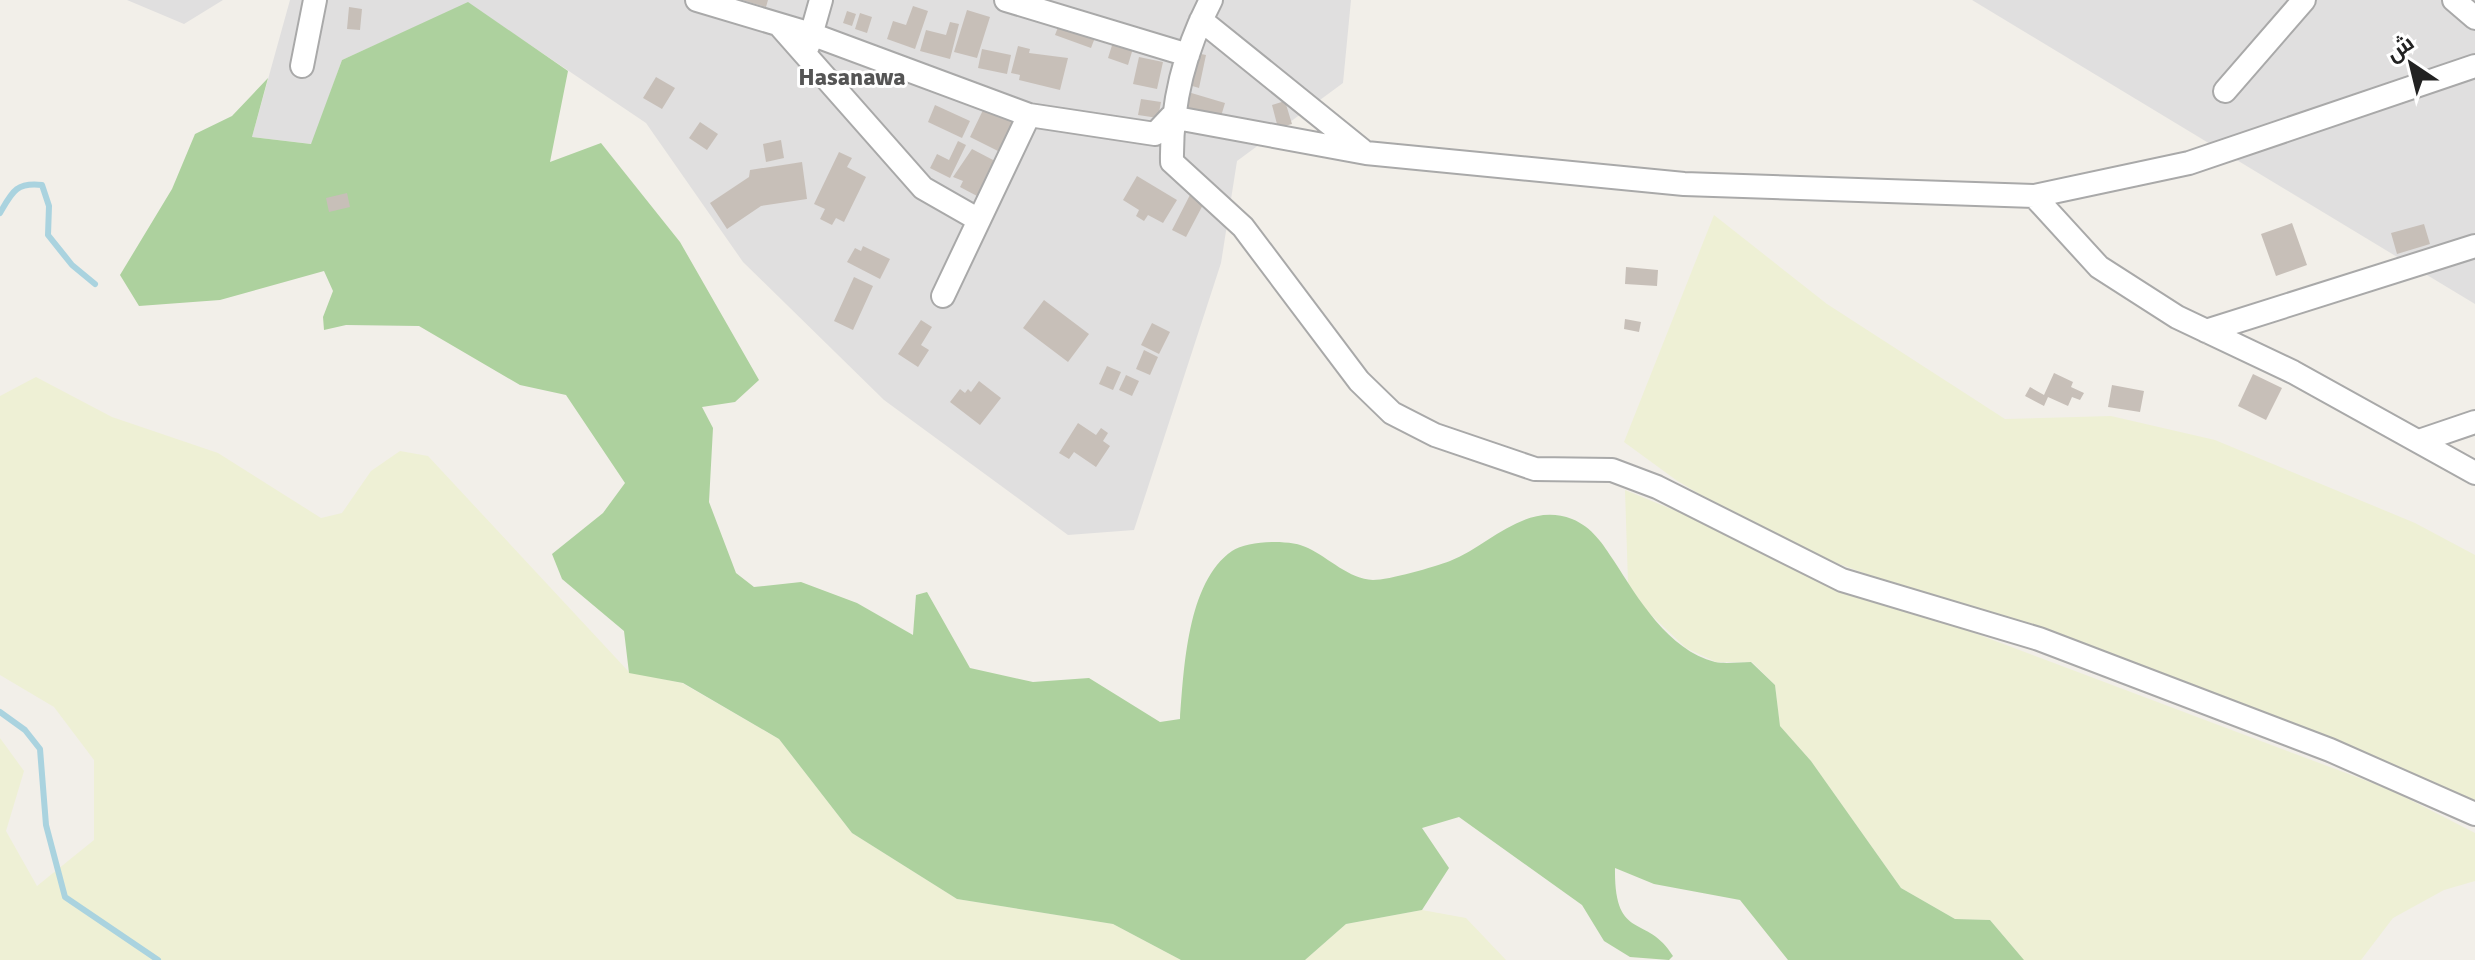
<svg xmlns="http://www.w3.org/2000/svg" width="2475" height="960" viewBox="0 0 2475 960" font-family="Signika,Cairo,sans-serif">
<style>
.residential{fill:#e0dfdf}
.farmland{fill:#eef0d5}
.forest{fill:#add19e}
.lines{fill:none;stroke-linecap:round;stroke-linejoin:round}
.stream{stroke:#aad3df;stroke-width:6}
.building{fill:#c7bfb8}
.minor-casing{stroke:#a9a9a9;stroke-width:26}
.minor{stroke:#fff;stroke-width:22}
.labels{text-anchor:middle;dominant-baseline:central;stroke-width:6;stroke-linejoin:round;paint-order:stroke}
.quarter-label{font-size:24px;font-weight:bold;fill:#555;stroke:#fff}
</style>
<rect width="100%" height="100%" fill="#f2efe9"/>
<path class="residential" d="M127 0H223L184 24Z
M290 0H1351L1343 83 1237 161 1221 263 1134 530 1068 535 884 400 743 262 646 123 468 3 342 60 312 144 252 137Z
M1972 0H2475V304Z"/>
<path class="farmland" d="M1714 215 1827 304 2005 419 2111 416 2215 440 2415 523 2475 555V807L2357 749 2090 645 1968 611 1779 542 1676 480 1624 442Z
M36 377 112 417 218 453 321 518 342 513 371 471 400 451 428 456 629 672 682 683 779 739 852 833 957 899 1113 924 1181 960H0V738L24 771 6 831 37 886 94 840V760L54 707 0 675V396Z
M1625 490 1725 531 1821 583 1945 622 2391 790 2475 833V881L2444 890 2393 918 2361 960H2024L1990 920 1955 919 1901 888 1811 761 1780 726 1775 685 1752 662H1716L1686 648 1646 610 1628 583Z
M1422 910 1466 918 1506 960H1305L1346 924Z"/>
<path class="forest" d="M468 2 568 71 550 162 601 143 680 242 759 380 735 402 702 407 713 428 709 502 736 573 754 587 801 582 857 603 913 635 916 595 927 592 970 668 1033 682 1089 678 1160 722 1180 719C1184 669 1187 582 1232 551 1248 540 1292 539 1308 548 1329 558 1349 579 1373 580 1389 580 1434 567 1450 561 1489 546 1525 501 1572 519 1592 527 1603 544 1614 561 1638 598 1668 650 1715 662 1726 664 1740 662 1751 662L1775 685 1780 726 1811 761 1901 888 1955 919 1990 920 2024 960H1788L1740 900 1654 884 1615 868C1614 943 1647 913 1673 956L1669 960 1630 957 1604 941 1582 905 1459 817 1422 828 1449 868 1422 910 1346 924 1305 960H1181L1113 924 957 899 852 833 779 739 683 683 629 673 624 631 562 579 552 554 603 513 625 483 566 395 520 385 419 326 346 325 324 330 323 317 333 291 324 271 220 300 139 306 120 275 172 189 195 134 232 116 268 78 252 137 311 144 342 60Z"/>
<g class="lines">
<path class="stream" d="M0 213C12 192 16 182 42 185L49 206 48 235 72 265 95 284
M0 712 25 730 40 749 46 825 65 897 158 960"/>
</g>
<path class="building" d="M742 0H768L766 7Z
M913 6 928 11 915 49 887 39 893 21 906 25Z
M349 7 362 9 360 30 347 29Z
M967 10 990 17 977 58 954 52Z
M847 11 856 14 852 26 843 23Z
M860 13 872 17 867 33 855 29Z
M950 22 959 24 950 59 920 51 926 30 946 35Z
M1060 22 1096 35 1091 48 1055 35Z
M1114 39 1134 45 1128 65 1108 58Z
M1018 46 1030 49 1029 53 1068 58 1060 90 1019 80 1020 75 1011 73Z
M982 49 1011 55 1007 74 978 68Z
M1196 53 1206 55 1199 88 1189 85Z
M1139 57 1163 62 1157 89 1133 84Z
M656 77 675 88 662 109 643 98Z
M1188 92 1225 103 1219 123 1182 112Z
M1141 99 1161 102 1158 118 1138 115Z
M1285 101 1292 124 1278 128 1272 105Z
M935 105 970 121 962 138 928 122Z
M984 108 1016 124 1002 153 970 137Z
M700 122 718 134 707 150 689 138Z
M781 140 784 158 766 162 763 144Z
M958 141 966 145 950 178 930 168 937 154 949 160Z
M972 149 995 161 977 196 960 187 963 181 953 177Z
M839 152 852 158 847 167 866 177 844 222 836 218 832 225 820 219 825 209 814 204Z
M802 162 807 199 761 206 727 229 710 203 749 177 750 170Z
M1137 176 1177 200 1163 223 1148 215 1144 221 1136 216 1139 210 1123 200Z
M347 193 350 207 329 212 326 198Z
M1191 193 1205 201 1186 237 1172 230Z
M2292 223 2307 265 2276 276 2261 234Z
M2424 224 2430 244 2397 254 2391 233Z
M863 246 890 259 880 279 847 262 855 248 861 251Z
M1626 267 1658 270 1657 286 1625 284Z
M854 277 873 286 853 330 834 321Z
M1044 300 1089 334 1068 362 1023 328Z
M1625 319 1641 322 1639 332 1624 329Z
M921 320 932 327 921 345 929 350 918 367 898 354Z
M1152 323 1170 332 1159 354 1141 345Z
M1144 350 1158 357 1150 375 1136 369Z
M1107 366 1121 372 1113 390 1099 384Z
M2054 373 2073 382 2071 387 2084 393 2080 400 2072 397 2068 406 2048 397 2044 406 2025 396 2030 387 2044 395Z
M2253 374 2282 388 2266 420 2238 406Z
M1126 375 1139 381 1132 396 1119 390Z
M979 381 1001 398 980 425 950 402 960 389 965 393 968 389 971 392Z
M2112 385 2144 391 2140 412 2108 407Z
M1078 423 1096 435 1101 428 1108 433 1103 441 1110 446 1096 467 1074 452 1069 459 1059 453Z"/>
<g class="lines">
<defs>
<path id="minor" d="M697 0 811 34 1029 115 1155 134 1171 117 1366 153 1684 184 2034 196 2189 163 2475 66
M1006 0 1188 55
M1211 0C1184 51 1171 105 1172 162L1243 227 1359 381 1392 413 1435 435 1535 469 1612 470 1657 487 1842 580 2039 639 2330 750 2475 814
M2454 0 2475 18
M1201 20 1362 150
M780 26 923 188 979 220
M808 46 821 0
M302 66 315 0
M2225 91 2304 0
M2034 196 2099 267 2177 317 2293 372 2475 473
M943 296 1029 115
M2206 331 2475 246
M2419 441 2475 422"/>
</defs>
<use href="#minor" class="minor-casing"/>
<use href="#minor" class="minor"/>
</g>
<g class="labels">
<g class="quarter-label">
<text x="852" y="77">Hasanawa</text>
</g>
</g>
<g transform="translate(2411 64) rotate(325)" stroke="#ffffff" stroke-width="6" paint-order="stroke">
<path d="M0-6L14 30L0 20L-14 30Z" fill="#222222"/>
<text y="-12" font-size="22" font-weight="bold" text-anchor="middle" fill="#222222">ش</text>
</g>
</svg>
